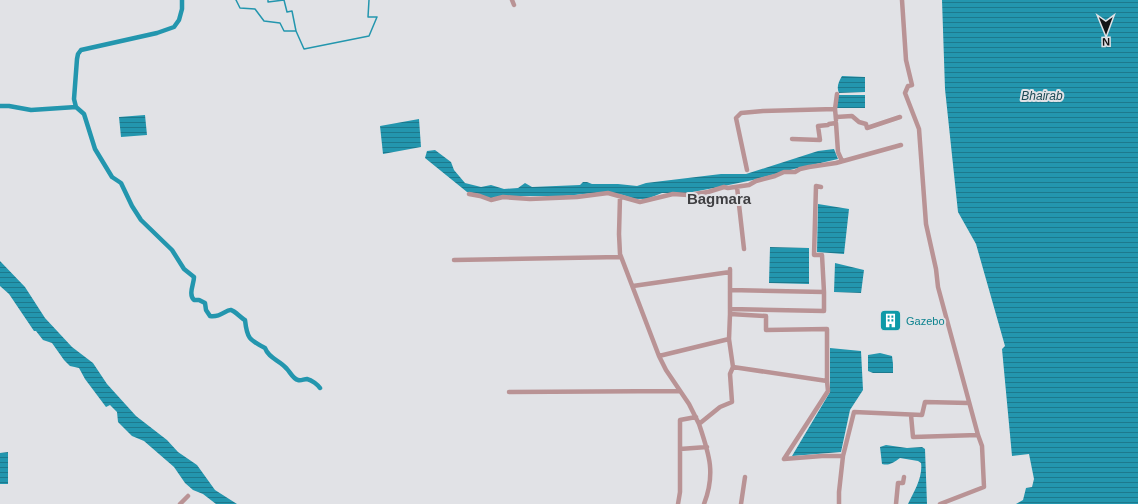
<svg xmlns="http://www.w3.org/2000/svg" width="1138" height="504" viewBox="0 0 1138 504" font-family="Arial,sans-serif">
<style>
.water{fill:url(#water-rules)}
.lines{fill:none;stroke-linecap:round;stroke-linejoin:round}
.stream{stroke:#2396ae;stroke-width:1.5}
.canal{stroke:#2396ae;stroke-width:4.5}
.minor{stroke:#b99395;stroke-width:4.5}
.labels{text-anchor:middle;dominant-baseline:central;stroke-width:4;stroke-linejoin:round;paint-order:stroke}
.culture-label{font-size:11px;fill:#0d838f;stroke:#e1e2e6;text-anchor:start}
.water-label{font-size:12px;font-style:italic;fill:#1c4a55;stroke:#e1e2e6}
.district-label{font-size:15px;font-weight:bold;fill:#3f3f42;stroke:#e1e2e6}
</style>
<defs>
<pattern id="water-rules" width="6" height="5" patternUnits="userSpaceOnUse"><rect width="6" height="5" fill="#2396ae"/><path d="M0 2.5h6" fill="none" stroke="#1d798d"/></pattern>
</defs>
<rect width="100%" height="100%" fill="#e1e2e6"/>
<path class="water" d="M942 0H1138V504H1016L1023 500 1026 488 1032 487 1034 479 1029 454 1012 456 1002 349 1005 346 976 244 958 212 945 89Z
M842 76 865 77V92L839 93C836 87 839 81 842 76Z
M837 95H865V108H836Z
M145 115 147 135 121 137 119 117Z
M419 119 421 147 383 154 380 126Z
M834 149 838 159 794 169 753 180 714 188 687 193H662L647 199H635L623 195 605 192 564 196H504L491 199 479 194 467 192 425 158 427 151 435 150 451 162 454 170 465 183 481 187 491 185 504 189 518 188 525 183 532 187 580 185 583 182H587L592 184H618L637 186 646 183 721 174H746L818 151Z
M818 204 849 209 844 254 817 252Z
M770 247 809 248V284L769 283Z
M0 261 25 287 45 318 72 347 93 363 107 384 136 416 167 440 178 452 197 465 215 490 237 504H216L203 494 193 490 185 483 174 467 144 441 132 436 118 422 117 412 110 405 106 407 85 379 79 368 70 366 64 360 52 343 43 340 36 331H34L9 294 0 286Z
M835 263 864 270 861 293 834 292Z
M830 348 861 351 863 390 850 410 841 452 792 456 830 392Z
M880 353 892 356 893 364V373H873L868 371V355Z
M886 445 907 448 922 447 925 449 927 504H908C914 492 923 477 921 463L918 461 900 458C894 462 890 466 882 464L880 447Z
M8 452V484H0V453Z"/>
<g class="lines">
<path class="stream" d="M236 0 240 8 255 9 264 21 280 23 284 31H296L292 11 287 12 284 0 268 2V0
M296 31 304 49 369 36 377 17H368L369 0"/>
<path class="canal" d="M0 106H9L31 110 76 107 84 114 95 149 112 177 121 183 132 206 141 220 172 250 184 269 194 277C194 284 188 294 194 300H199L205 303 206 310 210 316C221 318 226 309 231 310 235 311 241 318 245 320 247 338 249 340 265 348 269 359 280 360 287 369 290 372 293 379 298 380 301 381 304 379 307 379 312 380 318 385 320 388
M76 107 74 99 77 59 78 54 81 50 157 33 174 27 179 20 182 9V0"/>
<path class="minor" d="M512 0 514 5
M902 0 906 60 912 85 908 86 905 93 919 129 926 224 936 269 938 287 978 435 982 446 984 487 940 504
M836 117 852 116 859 122 866 124 867 128 900 117
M836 120 835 109 837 94
M792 139 820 140 818 126 828 125 829 124 836 123 838 152 842 161
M747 170 736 118 741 113 763 111 835 109
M737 187 744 249
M821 187 816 186 814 255H822L824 292
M469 194 480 196 491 200 503 197 530 199 577 197 608 193 640 202 673 194 688 195 708 192 724 187 728 188 749 185 756 181 775 176 784 172H795L800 169 809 167 836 163 901 145
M620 197 619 234 620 254 659 356 729 339
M454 260 621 257
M633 286 730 272
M730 290 824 292V311L730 309
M730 314 766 316V330L827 329V381L733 367
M659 356 666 370 689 404 699 424 720 407 732 402 730 374 733 367 729 339 730 314V269
M509 392 680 391
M911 415 913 437 978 435
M699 424C709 454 716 473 704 504
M680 449 707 447
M784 459 828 391 827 381
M784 459 822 456H843
M180 504 188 496
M678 504 680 492V420L696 417
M741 504 745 477
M839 504V492L843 456 854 412 922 415 925 402 969 403
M896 504 898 483H903L904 477"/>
</g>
<defs>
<symbol id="building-square" viewBox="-11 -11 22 22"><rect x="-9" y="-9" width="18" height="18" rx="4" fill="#0f9aa8" stroke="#e1e2e6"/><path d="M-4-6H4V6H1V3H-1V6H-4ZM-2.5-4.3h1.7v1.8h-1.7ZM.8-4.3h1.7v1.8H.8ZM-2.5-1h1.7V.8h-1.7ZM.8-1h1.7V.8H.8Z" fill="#fff"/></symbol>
</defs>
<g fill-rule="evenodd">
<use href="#building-square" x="878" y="308" width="25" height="25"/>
</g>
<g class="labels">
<g class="culture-label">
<text x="906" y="321">Gazebo</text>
</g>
<g class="water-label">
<text x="1042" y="96">Bhairab</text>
</g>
<g class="district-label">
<text x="719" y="198">Bagmara</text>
</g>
</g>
<g transform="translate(1106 32) rotate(179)" stroke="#e1e2e6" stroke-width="3" paint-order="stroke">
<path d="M0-3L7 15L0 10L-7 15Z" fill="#141416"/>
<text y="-6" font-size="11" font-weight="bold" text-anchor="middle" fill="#141416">N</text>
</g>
</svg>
